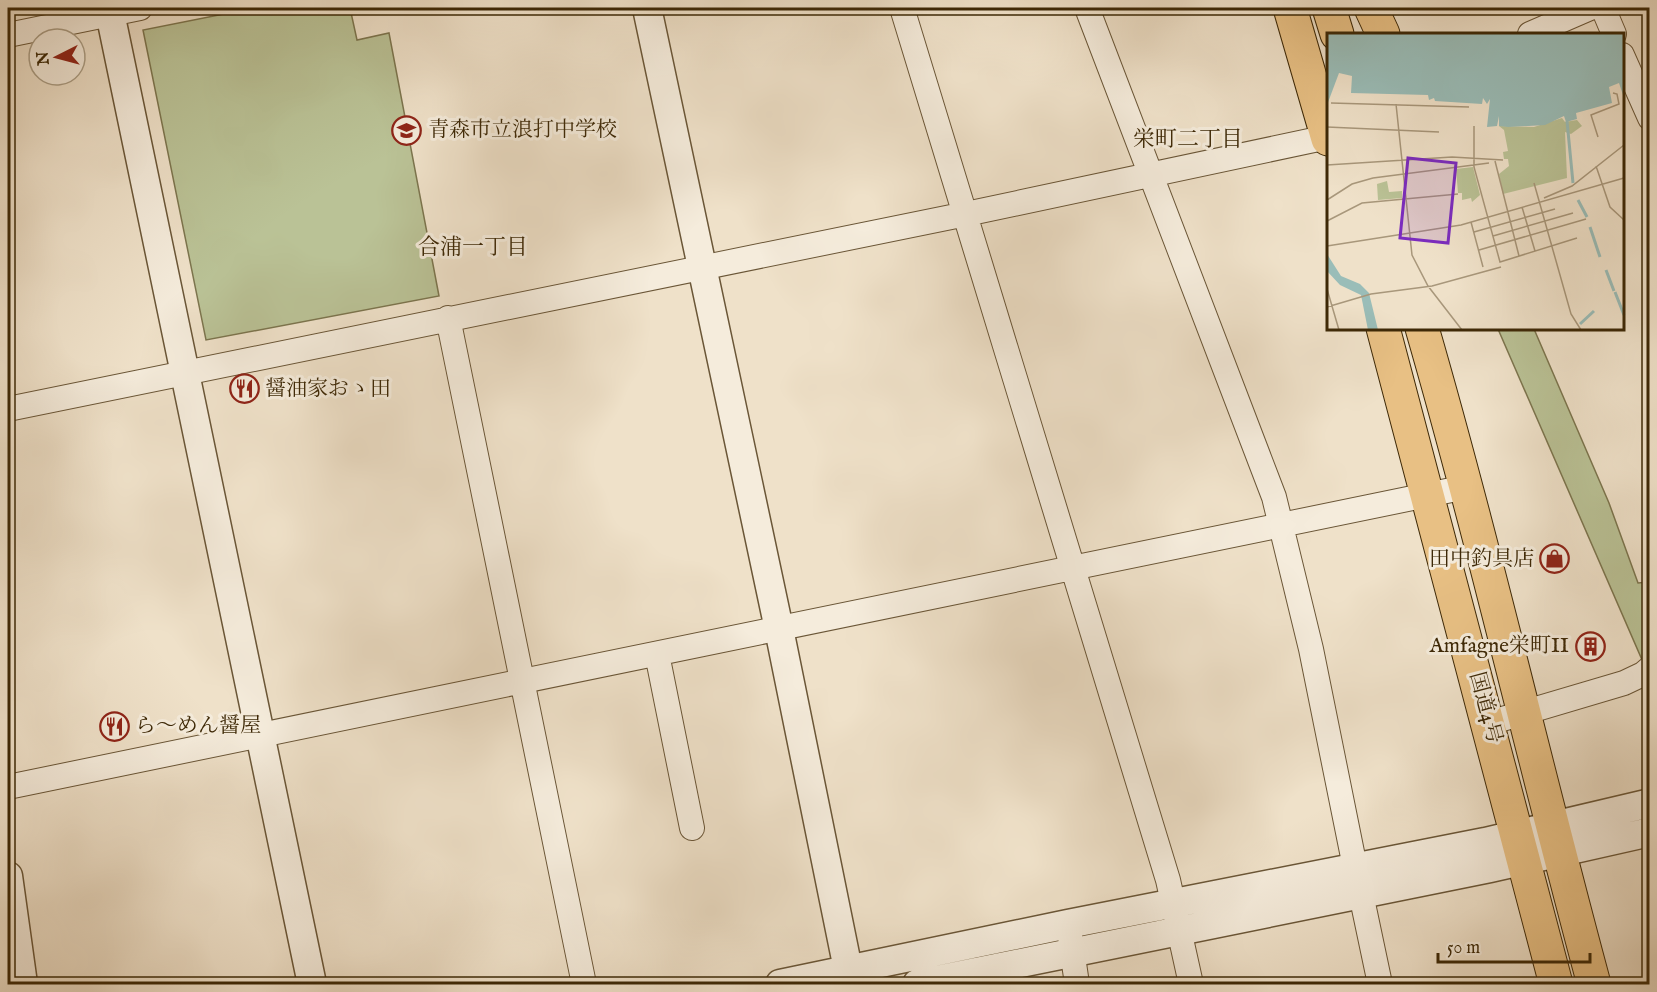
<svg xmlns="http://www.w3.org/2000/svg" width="1657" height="992" viewBox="0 0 1657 992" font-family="'IM FELL English','Noto Serif JP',serif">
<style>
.green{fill:#bac296;stroke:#7c754e;stroke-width:1.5}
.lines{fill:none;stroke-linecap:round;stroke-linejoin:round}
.minor-casing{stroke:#6a5637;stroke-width:26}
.tertiary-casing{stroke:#6a5637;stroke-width:31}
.trunk-casing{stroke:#3d2806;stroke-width:35}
.minor{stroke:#f5ecdc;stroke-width:24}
.tertiary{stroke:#f5ecdc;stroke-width:28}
.trunk{stroke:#e8c084;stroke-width:33}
.labels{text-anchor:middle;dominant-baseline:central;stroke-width:6;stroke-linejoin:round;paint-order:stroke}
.poi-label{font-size:21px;fill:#3d2806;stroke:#f5ecdc;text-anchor:start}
.street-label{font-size:21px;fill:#3d2806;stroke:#f5ecdc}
.neighbourhood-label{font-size:22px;fill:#3d2806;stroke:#f5ecdc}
.inset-river{fill:none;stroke:#9abdb8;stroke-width:3}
.inset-road{fill:none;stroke:#a8977b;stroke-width:1.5}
.view{fill:#7b2cbf;fill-opacity:0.15;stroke:#7b2cbf;stroke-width:3}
.inset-edge{fill:none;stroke:#3d2806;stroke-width:3}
</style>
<rect width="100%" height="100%" fill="#efe1c9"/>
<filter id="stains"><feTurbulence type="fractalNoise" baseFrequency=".00333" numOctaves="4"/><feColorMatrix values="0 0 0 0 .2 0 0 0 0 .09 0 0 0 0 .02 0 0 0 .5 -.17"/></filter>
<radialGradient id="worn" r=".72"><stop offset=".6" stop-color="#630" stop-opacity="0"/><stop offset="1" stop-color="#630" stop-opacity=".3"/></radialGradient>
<path class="green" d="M254 8H350L357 40 389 33 439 296 206 340 143 30Z
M1498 329H1534L1609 503 1638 583 1649 582V652L1643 662Z"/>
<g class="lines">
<defs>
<path id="minor" d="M902 8 1168 880 1191 984
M1087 8 1274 497 1311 649 1355 867
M1603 8 1614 34
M1530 34 1590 8
M8 35 140 8
M1622 55 1650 118
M448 318 584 984
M8 409 966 214 1328 137
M657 654 692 828
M1489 723 1624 683 1643 674 1650 668
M8 787 1466 487
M1361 894 1380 984
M1070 936 1077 984"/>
<path id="tertiary" d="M109 8 312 984
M647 8 779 629 851 984
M8 876 23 984
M780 984 1068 924 1485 842 1650 803
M917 984 1490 868 1650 832"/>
<path id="trunk" d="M1290 8 1328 139
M1329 8 1337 34
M1371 8 1383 34
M1383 328 1556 984
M1422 328C1485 546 1535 766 1594 984"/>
</defs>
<use href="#minor" class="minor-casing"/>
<use href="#tertiary" class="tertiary-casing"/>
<use href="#trunk" class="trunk-casing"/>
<use href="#minor" class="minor"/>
<use href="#tertiary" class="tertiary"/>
<use href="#trunk" class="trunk"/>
</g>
<defs>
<symbol id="school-ring" viewBox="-11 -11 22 22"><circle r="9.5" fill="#f5ecdc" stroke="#8f2418" stroke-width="1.5"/><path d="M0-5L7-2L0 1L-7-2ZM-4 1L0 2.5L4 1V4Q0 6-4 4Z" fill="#8f2418"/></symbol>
<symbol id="restaurant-ring" viewBox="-11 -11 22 22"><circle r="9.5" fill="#f5ecdc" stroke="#8f2418" stroke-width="1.5"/><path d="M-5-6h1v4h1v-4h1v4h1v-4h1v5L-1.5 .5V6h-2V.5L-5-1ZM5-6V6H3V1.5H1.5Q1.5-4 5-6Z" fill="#8f2418"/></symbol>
<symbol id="shop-ring" viewBox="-11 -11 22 22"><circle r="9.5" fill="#f5ecdc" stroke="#8f2418" stroke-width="1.5"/><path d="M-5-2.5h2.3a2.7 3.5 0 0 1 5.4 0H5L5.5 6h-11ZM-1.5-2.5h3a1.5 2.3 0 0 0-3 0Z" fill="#8f2418"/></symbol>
<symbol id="building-ring" viewBox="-11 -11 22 22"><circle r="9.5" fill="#f5ecdc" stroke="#8f2418" stroke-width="1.5"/><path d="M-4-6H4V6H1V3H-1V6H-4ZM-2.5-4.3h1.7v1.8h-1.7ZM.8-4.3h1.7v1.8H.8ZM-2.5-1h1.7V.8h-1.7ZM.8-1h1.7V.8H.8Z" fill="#8f2418"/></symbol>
</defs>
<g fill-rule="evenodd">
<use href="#school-ring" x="390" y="114" width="33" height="33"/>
<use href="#restaurant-ring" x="228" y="372" width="33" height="33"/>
<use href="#shop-ring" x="1538" y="542" width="33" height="33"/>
<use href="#building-ring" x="1574" y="630" width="33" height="33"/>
<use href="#restaurant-ring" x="98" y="710" width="33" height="33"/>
</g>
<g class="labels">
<g class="poi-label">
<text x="428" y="130">青森市立浪打中学校</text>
<text x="265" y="389">醤油家おゝ田</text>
<text x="1534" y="559" text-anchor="end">田中釣具店</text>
<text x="1569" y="646" text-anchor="end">Amfagne栄町II</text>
<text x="135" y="726">ら～めん醤屋</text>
</g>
<g class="street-label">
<text transform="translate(1485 708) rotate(75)">国道4号</text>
</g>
<g class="neighbourhood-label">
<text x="1188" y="140">栄町二丁目</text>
<text x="473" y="248">合浦一丁目</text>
</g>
</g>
<g transform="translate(1327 33)">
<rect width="297" height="297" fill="#efe1c9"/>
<path d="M235 85 238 89 250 87 255 93 244 101 238 99 240 145 176 161 172 141 182 133 181 126H177L176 119 181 118 177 97 172 93 207 94ZM146 134 153 162 145 169 144 165 135 167V160H131L129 136ZM60 148 62 159 75 158V165L51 167 50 151Z" fill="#bac296"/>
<path d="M0 0H297V65L292 50 282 54 285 70 249 80 250 86 239 89 237 83 218 92 181 94 172 93V83L170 93 160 94 163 66 160 71 156 65 155 71 108 68 107 65 102 67 101 62 24 60 25 43 12 40 0 72ZM0 221 14 243 33 251 42 260 51 297H41L34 262 13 252 0 238Z" fill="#9abdb8"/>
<path class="inset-river" d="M240 88 246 150M251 167 260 184M263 194 273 224M279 237 287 258M288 259 297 282M253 291 267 278"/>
<path class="inset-road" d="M4 70 142 74M69 71 85 222 101 253 135 297M147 93V134L173 229 250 205M0 94 112 99M271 104 264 82 292 71 290 61 286 60M168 128 192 223M0 132 125 124 176 127M269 133 283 174 297 187M207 150 244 281 254 297M217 165 245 153 297 112M0 167 25 151 46 145 162 130M195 174 208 218M0 188 35 170 131 161M144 189 156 234M147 199 228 176M166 203 246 180M0 213 134 192 297 145M152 217 259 186M0 256 12 297M0 274 44 261 105 253 174 234"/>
<path class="view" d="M81 125 129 130 121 210 73 205Z"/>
<rect width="297" height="297" class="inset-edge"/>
</g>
<rect width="1657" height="992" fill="none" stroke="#efe1c9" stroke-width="30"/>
<rect x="9" y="9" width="1639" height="974" fill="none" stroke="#3d2806" stroke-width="3"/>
<rect x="15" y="15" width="1627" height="962" fill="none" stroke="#3d2806" stroke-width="1.5"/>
<g transform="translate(57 57) rotate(264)"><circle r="28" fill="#f5ecdc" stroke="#ab9e86" stroke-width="1.5"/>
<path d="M0-4.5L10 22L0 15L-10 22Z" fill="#8f2418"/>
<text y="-9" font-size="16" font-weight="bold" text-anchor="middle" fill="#3d2806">N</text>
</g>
<path d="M1438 953v9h152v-9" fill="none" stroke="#3d2806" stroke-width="3"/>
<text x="1447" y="953" font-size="18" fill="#3d2806" stroke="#f5ecdc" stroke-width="4.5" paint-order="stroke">50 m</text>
<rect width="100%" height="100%" filter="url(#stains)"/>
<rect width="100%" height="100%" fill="url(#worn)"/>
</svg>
